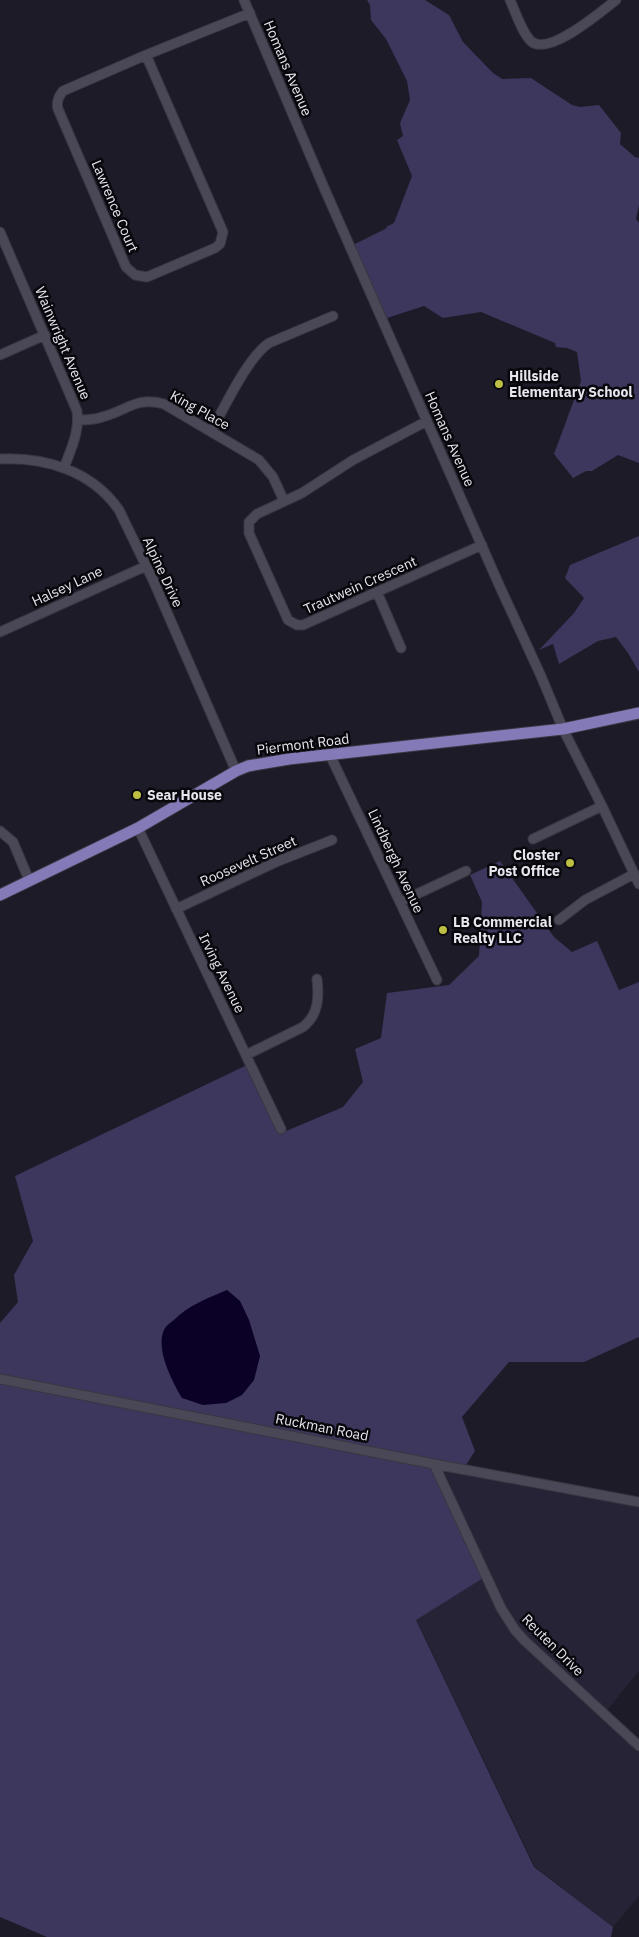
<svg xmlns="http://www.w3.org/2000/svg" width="639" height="1937" viewBox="0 0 639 1937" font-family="'IBM Plex Sans',sans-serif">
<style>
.built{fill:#252335}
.green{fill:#3d365d}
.water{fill:#0b0025}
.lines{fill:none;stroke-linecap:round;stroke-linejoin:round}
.minor-casing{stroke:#393741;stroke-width:11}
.major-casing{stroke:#393741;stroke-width:13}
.minor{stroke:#4a4857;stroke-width:9}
.major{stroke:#847ab8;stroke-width:11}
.poi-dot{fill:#bdbf43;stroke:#07070c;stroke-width:2}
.labels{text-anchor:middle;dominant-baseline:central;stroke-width:5;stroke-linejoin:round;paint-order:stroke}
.street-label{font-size:14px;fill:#e7e6ef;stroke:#07070c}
.poi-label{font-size:14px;font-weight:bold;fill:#e7e6ef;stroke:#07070c;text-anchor:start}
</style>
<rect width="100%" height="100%" fill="#1d1b28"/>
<path class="built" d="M432 1459 639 1498V1671L604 1714 639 1746V1896L613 1927 535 1867 416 1619 485 1577Z"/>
<path class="green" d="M367 0H425L449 15 463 42 493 73 502 79 531 78 572 105 580 107 599 105 621 133 620 144 635 157 639 158V205L636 219 639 223V463L618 455 592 471H586L573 478 554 454 581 381 577 352 567 348 556 347 555 343 481 312 443 318 424 306 384 319 351 246 387 228 386 227 394 223 412 176 397 140 403 136 400 123 410 100 407 81 386 39 371 20 370 5Z
M639 536V672L628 653 616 637 598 641 559 664 553 644 539 650 574 613 584 598 565 578 570 565Z
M500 861 554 937 572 952 597 941 619 990 639 982V1337L584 1362H509L462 1417 475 1451 466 1465 433 1459 485 1577 416 1620 534 1867 613 1927 611 1937H47L0 1917V1323L18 1302 14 1275 33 1241 15 1176 247 1065 279 1134 343 1107 363 1082 355 1049 381 1038 387 993 449 985 479 956 482 902 470 875Z"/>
<path class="water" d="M227 1290 240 1301 249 1320 260 1356 254 1380 242 1395 226 1403 203 1405 182 1398C172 1381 154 1347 165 1328 167 1325 171 1322 174 1320 189 1305 208 1298 227 1290Z"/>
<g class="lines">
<defs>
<path id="minor" d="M244 0 325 190 500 587 541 676 563 729 602 806 639 884
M510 0C515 11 523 35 532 42 550 55 601 12 616 0
M146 55 223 232 220 244 215 248 147 277 135 275 126 267 58 109C56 102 58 97 63 91L146 55 250 13
M0 232 77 411C80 431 71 449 64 468
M0 355 45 335
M78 420C86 420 94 420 102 417 127 411 136 396 164 404L259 460 273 477 284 501
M427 421 353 460 302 493 257 514 249 522V533L288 620 297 625H303L482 545
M211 431C225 407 247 358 269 343L333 316
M0 459C46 457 92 471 119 510L153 580 236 771
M377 592 401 648
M0 632 146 566
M330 755 437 980
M138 828 281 1129
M0 831 13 842 29 880
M533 839 602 806
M400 902 466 871
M176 909 276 862 332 840
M559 920 585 900 634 874
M246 1055 303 1027C319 1014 319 997 317 979
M0 1379 434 1464 639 1502
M434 1464 501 1608 515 1630 525 1641 639 1746"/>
<path id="major" d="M0 895 138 828 236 771 248 766 289 759 563 729 639 713"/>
</defs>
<use href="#minor" class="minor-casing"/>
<use href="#major" class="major-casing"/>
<use href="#minor" class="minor"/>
<use href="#major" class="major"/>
</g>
<g class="poi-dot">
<circle cx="499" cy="384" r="5"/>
<circle cx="137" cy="795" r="5"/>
<circle cx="570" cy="863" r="5"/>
<circle cx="443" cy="930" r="5"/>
</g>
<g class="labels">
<g class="street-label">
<text transform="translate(288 68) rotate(67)">Homans Avenue</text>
<text transform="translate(115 206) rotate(67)">Lawrence Court</text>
<text transform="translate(63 343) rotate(67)">Wainwright Avenue</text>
<text transform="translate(200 410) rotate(29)">King Place</text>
<text transform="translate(450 439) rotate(66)">Homans Avenue</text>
<text transform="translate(163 572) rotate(65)">Alpine Drive</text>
<text transform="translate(360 585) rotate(-24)">Trautwein Crescent</text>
<text transform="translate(67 586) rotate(-25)">Halsey Lane</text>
<text transform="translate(303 744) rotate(-7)">Piermont Road</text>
<text transform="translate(248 861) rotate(-24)">Roosevelt Street</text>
<text transform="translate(396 861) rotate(65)">Lindbergh Avenue</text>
<text transform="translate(222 973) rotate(64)">Irving Avenue</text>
<text transform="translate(322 1427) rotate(11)">Ruckman Road</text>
<text transform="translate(553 1645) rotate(45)">Reuten Drive</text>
</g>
<g class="poi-label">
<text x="509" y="376">Hillside<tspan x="509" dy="16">Elementary School</tspan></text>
<text x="147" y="795">Sear House</text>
<text x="560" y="855" text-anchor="end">Closter<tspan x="560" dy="16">Post Office</tspan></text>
<text x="453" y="922">LB Commercial<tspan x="453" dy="16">Realty LLC</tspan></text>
</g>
</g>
</svg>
